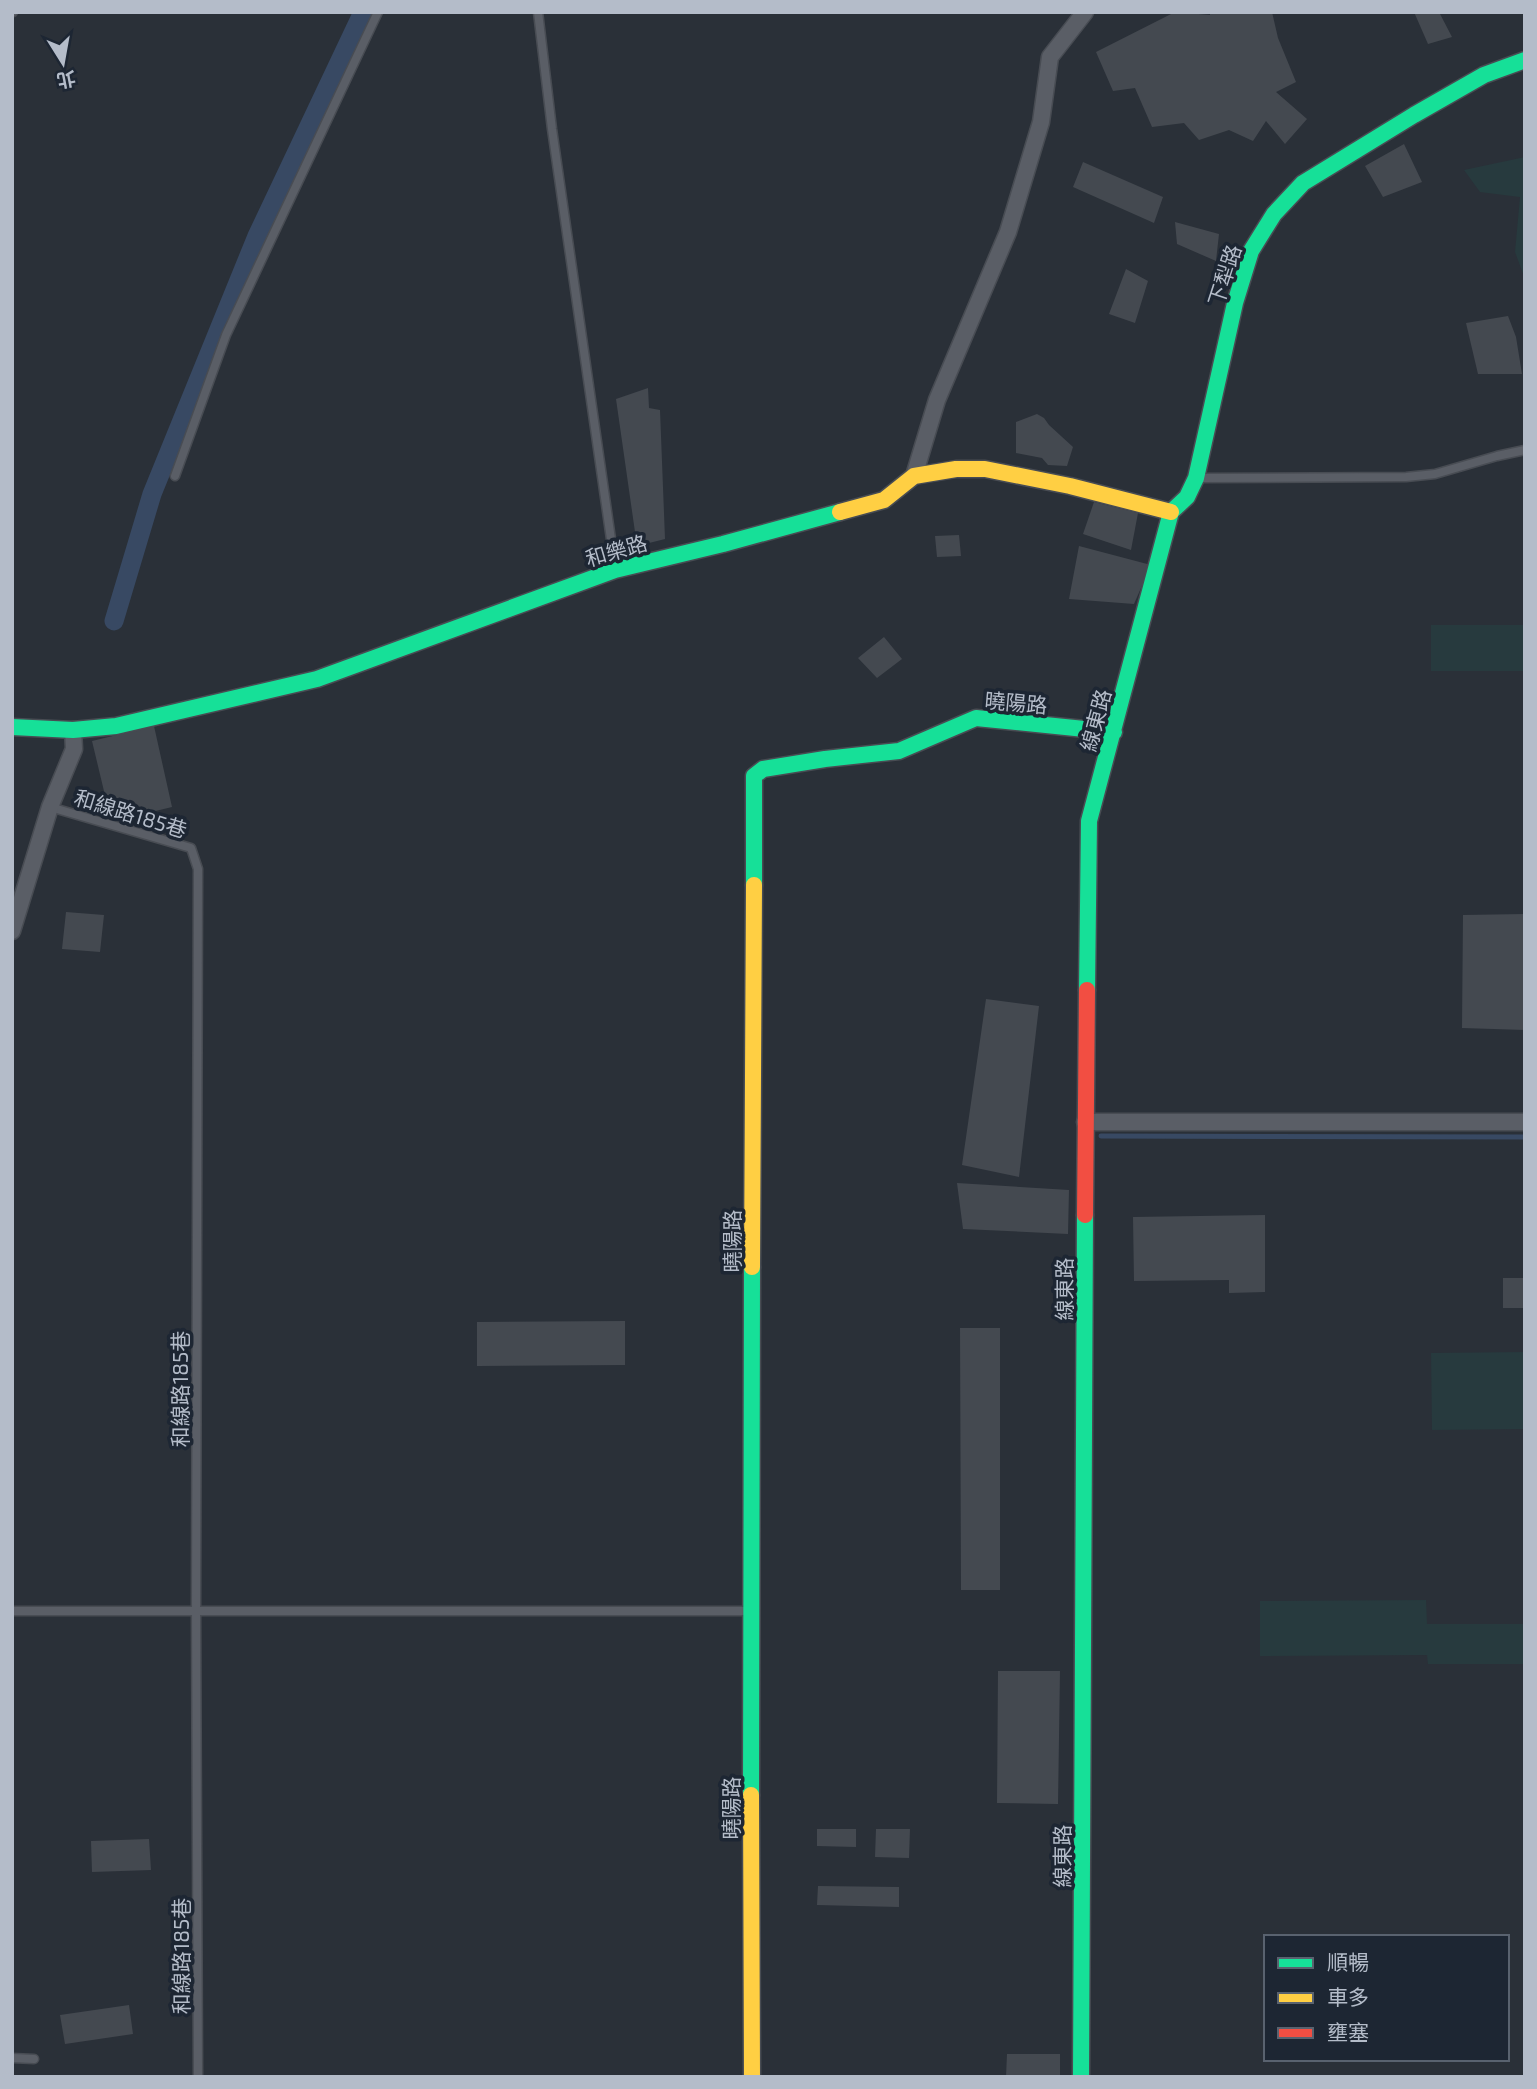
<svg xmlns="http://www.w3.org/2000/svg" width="1537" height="2089" viewBox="0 0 1537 2089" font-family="'Exo 2','Noto Sans TC',sans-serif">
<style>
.green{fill:#273a3e}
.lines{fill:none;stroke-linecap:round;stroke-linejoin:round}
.stream{stroke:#384963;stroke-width:5}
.canal{stroke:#384963;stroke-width:19}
.building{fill:#444950}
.lane-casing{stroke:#484c53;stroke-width:11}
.street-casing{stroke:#484c53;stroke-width:19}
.fast-casing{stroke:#484c53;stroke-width:19}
.slow-casing{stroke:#484c53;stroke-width:19}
.jam-casing{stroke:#484c53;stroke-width:19}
.lane{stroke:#5a5e66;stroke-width:8}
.street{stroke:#5a5e66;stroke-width:16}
.fast{stroke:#16e098;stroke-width:16}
.slow{stroke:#ffcf43;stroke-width:16}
.jam{stroke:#f24e42;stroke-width:16}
.labels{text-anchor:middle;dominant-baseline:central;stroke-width:7;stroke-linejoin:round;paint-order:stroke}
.street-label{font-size:21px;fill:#b4bcc9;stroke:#1d2633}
</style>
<rect width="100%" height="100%" fill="#2a3038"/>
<path class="green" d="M1525 157V279L1515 252 1520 197 1480 192 1464 170Z
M1431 625H1525V671H1431Z
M1525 1352V1429L1432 1430 1431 1353Z
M1426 1600 1427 1624H1525V1664H1428L1427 1655 1260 1656V1601Z"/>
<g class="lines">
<path class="stream" d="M1101 1136 1525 1137"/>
<path class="canal" d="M114 621 152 494 257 236 363 12"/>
</g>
<path class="building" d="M1175 12 1210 15V12H1272L1278 38 1296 82 1276 92 1307 119 1285 144 1266 121 1253 141 1229 130 1199 140 1184 123 1152 127 1135 88 1113 91 1096 52Z
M1414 12H1439L1452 37 1428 44Z
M1404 144 1422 182 1383 197 1365 166Z
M1083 162 1163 197 1154 223 1073 187Z
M1175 222 1219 234 1216 261 1177 244Z
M1126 269 1148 281 1135 323 1109 314Z
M1508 316 1516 337 1522 374H1478L1466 323Z
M648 388 649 408 660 410 665 539 637 546 616 399Z
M1037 414 1044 418 1049 425 1073 447 1067 466 1048 465 1042 458 1016 453V422Z
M1094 502 1138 513 1131 550 1083 534Z
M959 535 961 556 937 557 935 536Z
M1079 546 1151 565 1134 604 1069 599Z
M884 637 902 659 877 678 858 658Z
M154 726 172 807 139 815 137 805 109 812 92 741Z
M66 912 104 915 100 952 62 949Z
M1525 914V1030L1462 1028 1463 915Z
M986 999 1039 1006 1019 1177 962 1165Z
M957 1183 1069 1190 1068 1234 963 1229Z
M1265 1215V1292L1229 1293V1280L1134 1281 1133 1217Z
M1503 1278H1525V1308H1503Z
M625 1321V1365L477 1366V1322Z
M960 1328H1000V1590H961Z
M998 1671H1060L1058 1804 997 1803Z
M817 1829H856V1847L817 1846Z
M876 1829H910L909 1858 875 1857Z
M149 1839 151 1870 92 1872 91 1841Z
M818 1886 899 1887V1907L817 1905Z
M129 2005 133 2034 65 2044 60 2015Z
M1007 2054H1060V2077H1006Z"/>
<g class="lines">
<defs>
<path id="lane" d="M12 12H13
M538 12 552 129 615 567
M175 476 226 335 378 12
M1199 478 1406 477 1435 474 1497 456 1525 450
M50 807 191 848 198 869 196 1610 198 2077
M12 1611H748
M12 2058 34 2059"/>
<path id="street" d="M914 476 937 400 1008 232 1041 122 1050 57 1085 12
M12 931 50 807 74 749 73 730
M1085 1122H1525"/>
<path id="fast" d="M1171 512 1187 497 1196 478 1235 303 1251 251 1274 214 1303 183 1414 115 1484 75 1525 60
M12 727 73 730 116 726 317 679 615 570 723 544 840 512
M754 885V776L763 769 825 759 899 751 976 718 1114 732
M1087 990 1089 821 1171 512
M751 1795 752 1267
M1081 2077 1085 1215"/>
<path id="slow" d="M840 512 884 500 914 476 956 469H985L1070 486 1171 512
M752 1267 754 885
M751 1795 752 2077"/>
<path id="jam" d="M1085 1215 1087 990"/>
</defs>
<use href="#lane" class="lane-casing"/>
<use href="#street" class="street-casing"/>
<use href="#fast" class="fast-casing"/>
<use href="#slow" class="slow-casing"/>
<use href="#jam" class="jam-casing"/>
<use href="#lane" class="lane"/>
<use href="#street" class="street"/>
<use href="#fast" class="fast"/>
<use href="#slow" class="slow"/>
<use href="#jam" class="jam"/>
</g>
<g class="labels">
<g class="street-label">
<text transform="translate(1224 275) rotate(-72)">下犁路</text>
<text transform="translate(616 550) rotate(-16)">和樂路</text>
<text transform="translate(1016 702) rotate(5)">曉陽路</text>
<text transform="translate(1095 720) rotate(-75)">線東路</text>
<text transform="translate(131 813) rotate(17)">和線路185巷</text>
<text transform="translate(731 1241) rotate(-90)">曉陽路</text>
<text transform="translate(1063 1289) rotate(-90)">線東路</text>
<text transform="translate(179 1389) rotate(-90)">和線路185巷</text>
<text transform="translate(730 1808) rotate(-90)">曉陽路</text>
<text transform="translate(1061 1856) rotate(-90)">線東路</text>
<text transform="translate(180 1956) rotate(-90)">和線路185巷</text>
</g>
</g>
<rect width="1537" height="2089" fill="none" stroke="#b4bcc9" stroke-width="28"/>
<rect x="1264" y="1935" width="245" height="126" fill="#1d2633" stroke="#59626f" stroke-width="2"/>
<rect x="1278" y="1958" width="35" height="10" fill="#16e098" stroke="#59626f" stroke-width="2"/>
<text x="1327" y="1970" font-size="21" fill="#b4bcc9">順暢</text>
<rect x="1278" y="1993" width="35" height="10" fill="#ffcf43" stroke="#59626f" stroke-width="2"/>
<text x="1327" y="2005" font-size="21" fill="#b4bcc9">車多</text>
<rect x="1278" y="2028" width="35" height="10" fill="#f24e42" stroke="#59626f" stroke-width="2"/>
<text x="1327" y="2040" font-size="21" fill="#b4bcc9">壅塞</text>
<g transform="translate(63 63) rotate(169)" stroke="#1d2633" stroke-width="5" paint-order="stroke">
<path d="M0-5L12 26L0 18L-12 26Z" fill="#b4bcc9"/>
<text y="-10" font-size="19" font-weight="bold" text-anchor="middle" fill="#b4bcc9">北</text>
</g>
</svg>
